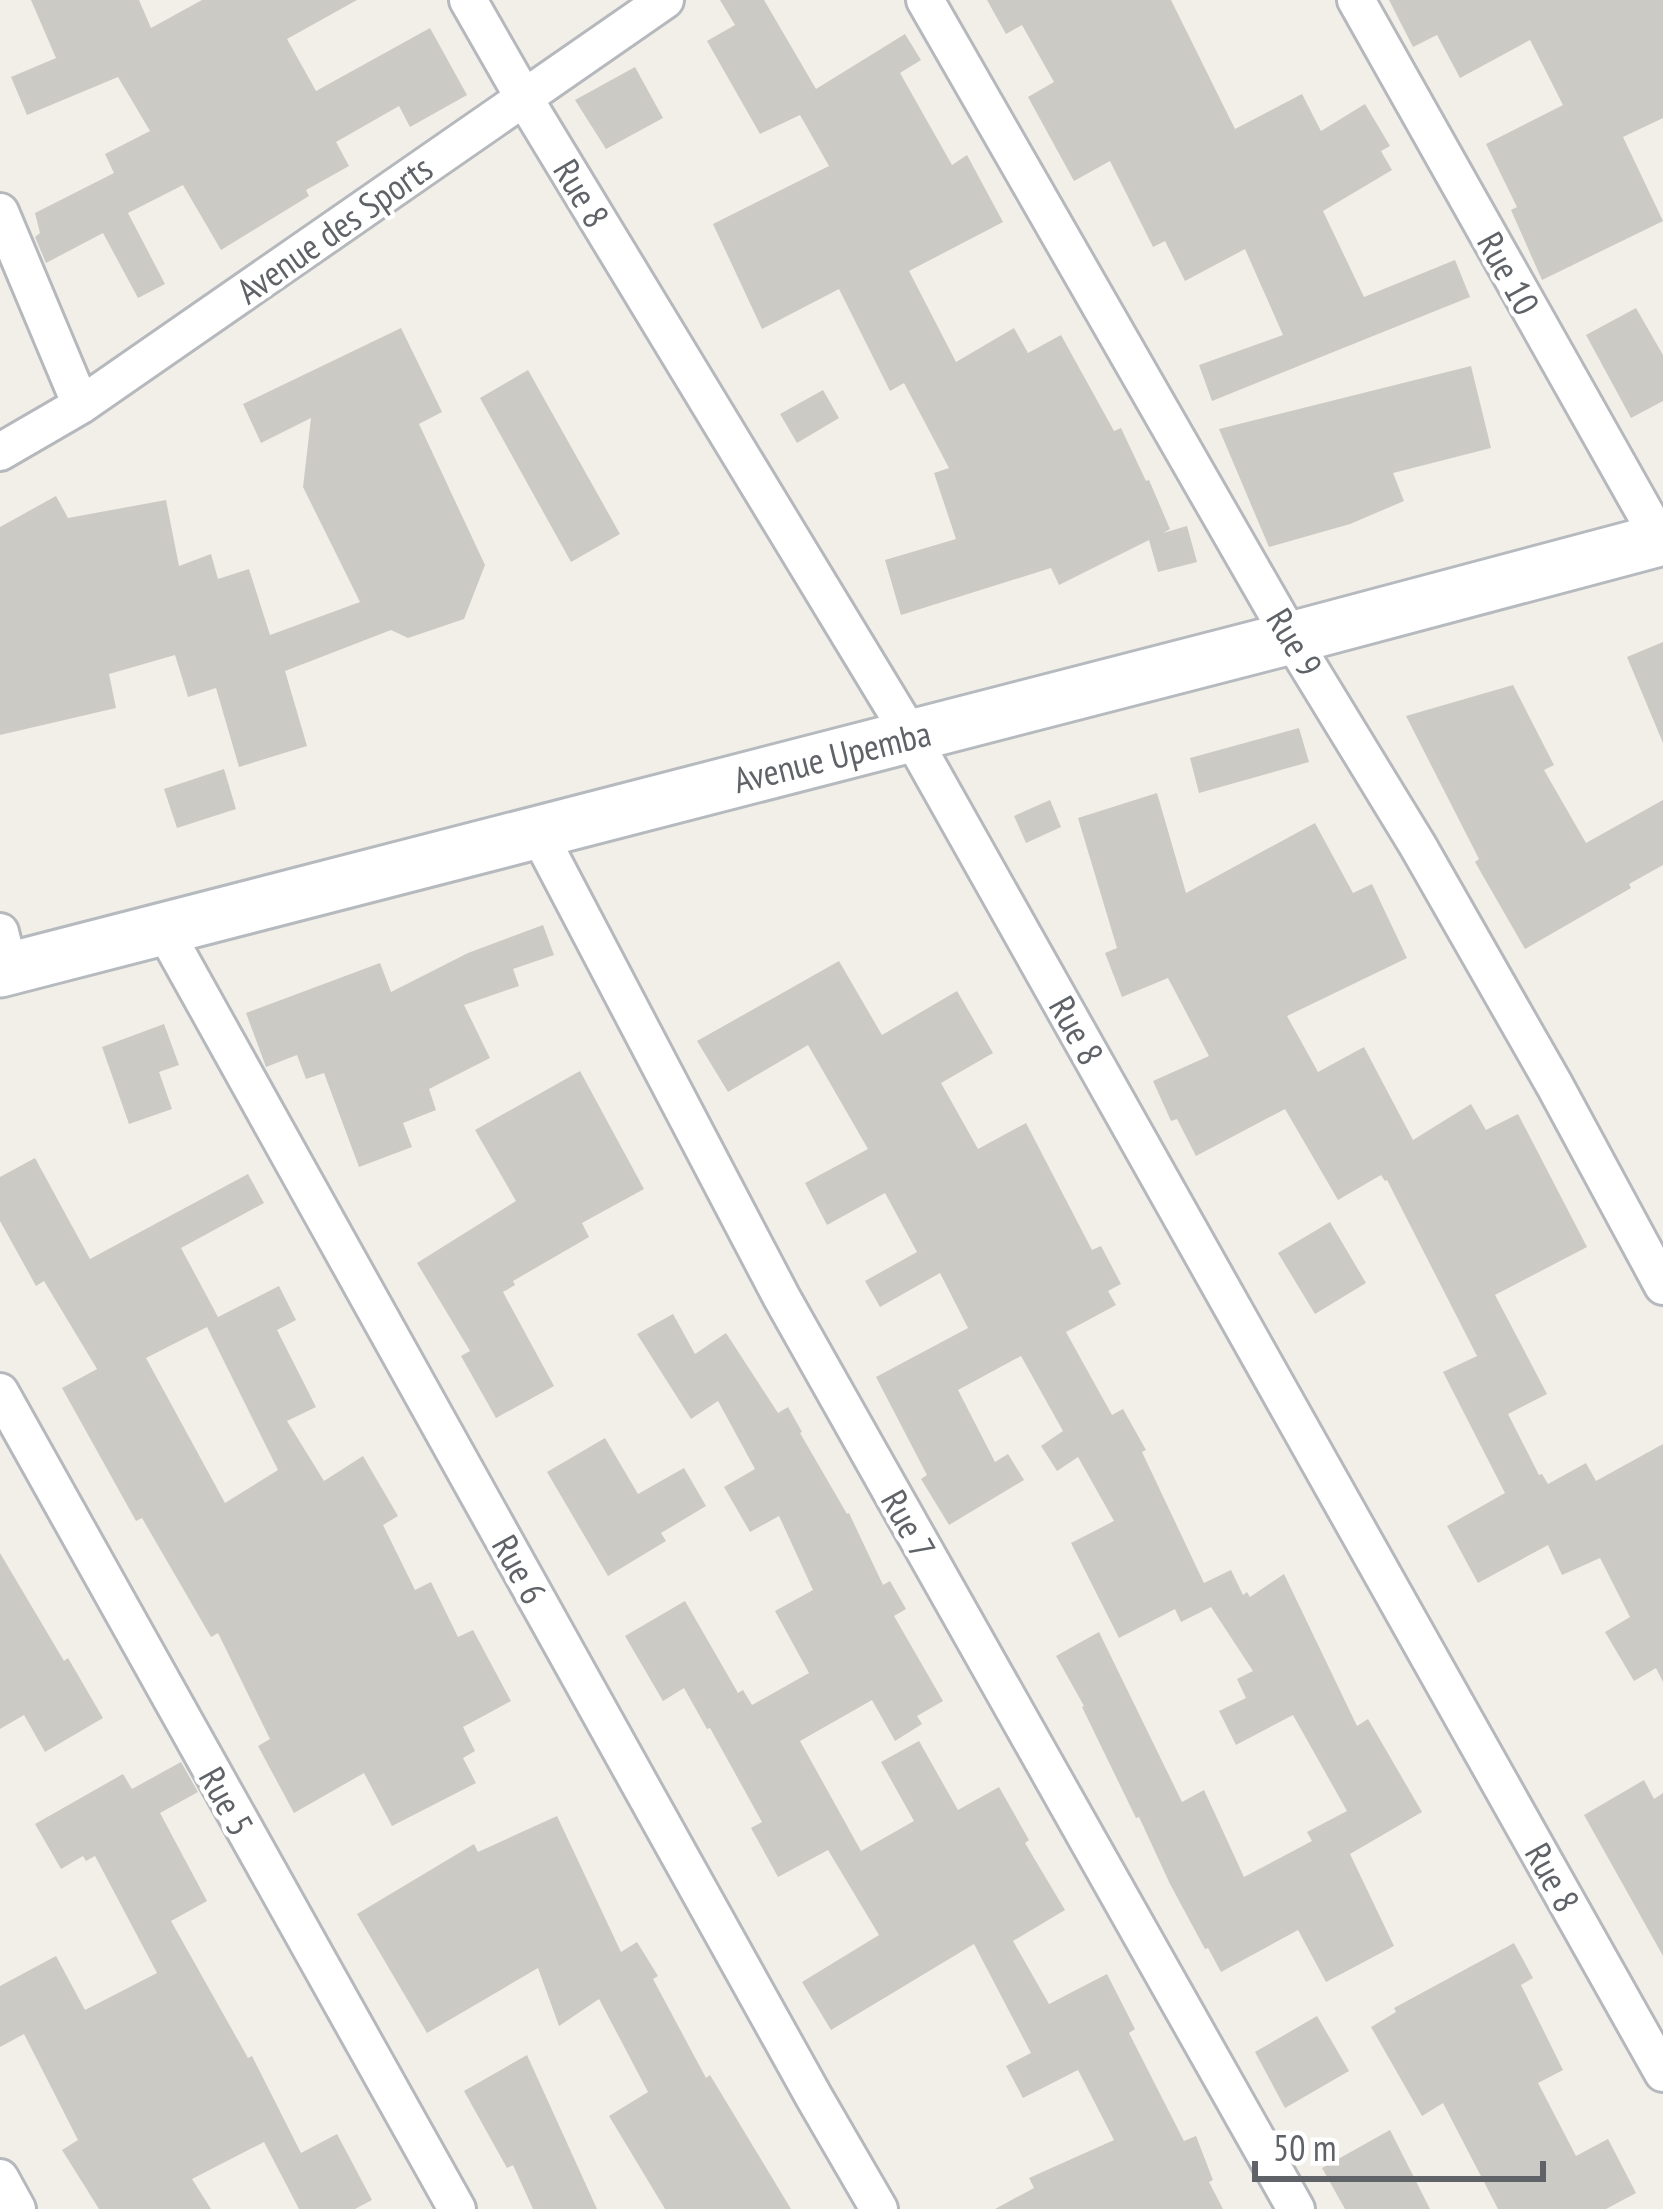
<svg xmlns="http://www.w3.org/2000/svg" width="1663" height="2209" viewBox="0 0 1663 2209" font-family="'PT Sans Narrow',sans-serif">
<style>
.building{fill:#cccac5;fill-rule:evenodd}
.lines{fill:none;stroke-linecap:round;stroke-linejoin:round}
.street-casing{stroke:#b5b8bc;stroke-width:42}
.secondary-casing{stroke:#b6babf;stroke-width:57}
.street{stroke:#fff;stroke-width:36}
.secondary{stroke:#fff;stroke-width:51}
.labels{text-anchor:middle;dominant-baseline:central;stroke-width:9;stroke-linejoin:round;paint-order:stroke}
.street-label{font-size:36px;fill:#5f6368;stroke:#fff}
</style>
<rect width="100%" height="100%" fill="#f1efe8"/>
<path class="building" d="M31 0H139L151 28 202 0H357L287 39 316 91 430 28 467 95 410 127 399 106 336 142 349 166 306 190 309 196 221 250 183 185 128 213 165 284 138 298 103 233 46 263 35 237 40 233 35 213 114 173 105 154 150 131 118 77 27 115 11 77 56 58Z
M720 0H764L816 89 905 34 921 60 900 73 952 165 967 155 1003 222 909 271 956 362 1014 328 1028 353 1061 335 1114 431 1121 428 1146 481 1149 480 1170 529 1163 533 1187 526 1197 562 1158 572 1149 540 1059 585 1051 568 901 615 885 560 956 539 934 473 949 468 904 383 890 391 839 289 762 329 713 224 829 166 800 115 760 134 707 41 735 25Z
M987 0H1171L1235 129 1302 94 1321 131 1365 104 1390 146 1381 151 1392 170 1323 211 1364 297 1455 260 1470 297 1212 401 1199 365 1283 335 1245 249 1185 281 1165 241 1153 247 1110 161 1074 181 1028 97 1054 82 1022 25 1006 34Z
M1389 0H1663V118L1623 137 1663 221 1542 280 1511 210 1517 207 1486 144 1563 105 1530 40 1460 78 1437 35 1413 47Z
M635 67 663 118 606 149 575 100Z
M1636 308 1663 355V401L1631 418 1586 335Z
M401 328 442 412 419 424 485 565 464 619 408 638 391 630 285 671 307 746 239 767 216 688 188 697 175 655 109 674 116 708 0 735V527L56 496 68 518 166 500 179 566 211 554 218 579 249 569 270 635 360 602 303 487 311 418 261 443 243 404Z
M1471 366 1491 448 1393 473 1404 501 1350 524 1269 547 1219 429Z
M528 370 620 534 571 562 480 398Z
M823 390 839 418 797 443 780 414Z
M1663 642V743L1627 657Z
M1513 685 1554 765 1544 770 1586 843 1663 800V865L1629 884 1631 888 1525 949 1475 862 1479 859 1406 716Z
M1299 728 1309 762 1199 793 1190 758Z
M224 769 236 809 177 828 164 789Z
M1157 793 1186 893 1315 823 1353 893 1372 884 1407 958 1287 1016 1318 1072 1364 1047 1413 1140 1471 1104 1486 1130 1518 1114 1587 1247 1495 1295 1547 1394 1508 1414 1539 1475 1542 1474 1548 1484 1586 1463 1596 1481 1663 1444V1682L1656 1668 1634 1681 1605 1632 1630 1617 1600 1558 1562 1575 1548 1545 1478 1583 1447 1526 1505 1493 1443 1372 1477 1356 1387 1180 1385 1181 1381 1175 1338 1200 1285 1109 1196 1156 1177 1119 1171 1121 1153 1081 1209 1056 1168 978 1122 997 1105 953 1117 948 1078 818Z
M1050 800 1061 827 1026 843 1014 816Z
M543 925 554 955 513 969 519 986 464 1005 490 1058 429 1089 436 1110 403 1123 412 1147 359 1167 324 1073 306 1079 297 1055 266 1067 246 1013 380 963 391 992 468 953Z
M839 961 882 1035 957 991 993 1053 941 1083 978 1149 1026 1123 1092 1250 1101 1246 1121 1284 1108 1291 1116 1305 1066 1332 1112 1415 1123 1409 1146 1450 1142 1452 1204 1583 1231 1570 1243 1595 1247 1592 1250 1597 1284 1574 1357 1726 1368 1719 1422 1812 1350 1854 1394 1946 1326 1982 1298 1930 1221 1972 1208 1948 1205 1949 1170 1884 1139 1817 1136 1818 1082 1707 1084 1706 1056 1656 1099 1632 1182 1802 1204 1790 1244 1877 1312 1841 1307 1832 1347 1811 1293 1715 1236 1745 1219 1711 1246 1698 1237 1679 1253 1671 1211 1607 1181 1622 1175 1609 1119 1638 1071 1543 1114 1521 1078 1457 1057 1471 1041 1446 1063 1431 1021 1356 958 1390 995 1462 1008 1454 1024 1480 949 1525 921 1479 927 1475 876 1377 968 1328 940 1273 880 1307 865 1281 917 1252 885 1193 827 1225 805 1183 868 1149 808 1045 728 1092 697 1041Z
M164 1024 179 1065 159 1072 172 1109 129 1124 102 1047Z
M580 1071 644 1189 582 1223 589 1237 513 1281 515 1285 503 1292 554 1386 496 1418 461 1356 470 1351 417 1263 516 1201 475 1130Z
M35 1158 90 1259 248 1174 264 1203 181 1248 218 1317 279 1286 296 1320 277 1330 316 1407 287 1421 324 1481 363 1456 398 1516 383 1525 415 1590 431 1582 458 1637 473 1630 511 1701 463 1727 475 1751 463 1758 476 1783 392 1826 364 1773 294 1813 258 1746 270 1739 218 1633 211 1637 142 1518 136 1521 62 1388 97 1369 44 1281 36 1286 0 1221V1177ZM207 1327 278 1470 225 1503 146 1358Z
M1330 1222 1366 1283 1315 1314 1278 1253Z
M673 1314 695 1354 726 1333 778 1413 788 1407 802 1432 800 1433 847 1514 849 1513 883 1585 890 1581 906 1609 894 1616 943 1701 917 1716 922 1724 895 1741 872 1700 800 1741 861 1851 914 1821 881 1762 919 1741 958 1810 999 1787 1029 1840 1025 1843 1065 1910 1013 1941 1049 2004 1107 1974 1135 2029 1129 2033 1184 2141 1196 2136 1213 2180 1209 2182 1223 2209H995L1034 2188 1029 2178 1114 2140 1078 2070 1023 2098 1006 2066 1031 2053 974 1944 831 2030 802 1982 879 1935 828 1850 778 1877 751 1828 762 1822 710 1728 707 1729 684 1688 663 1701 625 1636 685 1601 738 1693 743 1690 752 1705 809 1673 775 1611 813 1590 779 1516 750 1532 724 1487 755 1469 718 1401 691 1419 637 1334Z
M605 1438 638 1494 684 1468 706 1506 661 1533 666 1541 608 1576 547 1472Z
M0 1553 64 1661 68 1658 103 1718 45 1752 24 1715 0 1729Z
M181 1762 198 1792 160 1813 207 1901 171 1921 248 2058 252 2056 301 2153 337 2134 372 2200 355 2209H299L264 2142 192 2179 211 2209H99L62 2150 78 2140 24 2034 0 2047V1986L56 1956 85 2010 157 1973 95 1856 86 1861 83 1856 61 1869 35 1824 123 1774 132 1789Z
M1644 1780 1654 1799 1663 1793V1956L1584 1815Z
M557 1816 621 1952 637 1942 658 1976 653 1979 706 2078 710 2075 791 2209H665L609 2116 648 2092 599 1999 559 2026 538 1968 427 2033 357 1914 474 1844 478 1852Z
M1514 1943 1533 1978 1521 1985 1563 2070 1538 2083 1576 2156 1608 2139 1636 2193 1606 2209H1498L1443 2103 1422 2116 1371 2027 1396 2012 1394 2008Z
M1317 2016 1349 2071 1285 2108 1255 2052Z
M527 2055 597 2209H533L513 2165 507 2168 464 2091Z
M1390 2130 1430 2209H1345L1322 2168Z"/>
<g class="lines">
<defs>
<path id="street" d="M468 0 524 98 911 736 1663 2073
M925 0 1291 638 1418 846 1555 1086 1663 1286
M1356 0 1663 545
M0 212 81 405
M0 452 81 405 665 0
M537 831 782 1298 1296 2209
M163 928 814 2097 879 2209
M0 932 9 969
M0 1392 457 2209
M0 2178 17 2209"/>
<path id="secondary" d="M0 971 1291 638 1663 539"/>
</defs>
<use href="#street" class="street-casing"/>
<use href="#secondary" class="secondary-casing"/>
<use href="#street" class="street"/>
<use href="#secondary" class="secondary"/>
</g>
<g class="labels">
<g class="street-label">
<text transform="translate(582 193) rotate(59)">Rue 8</text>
<text transform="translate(334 229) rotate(-35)">Avenue des Sports</text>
<text transform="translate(1509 273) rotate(61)">Rue 10</text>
<text transform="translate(1295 642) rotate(59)">Rue 9</text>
<text transform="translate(832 756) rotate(-14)">Avenue Upemba</text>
<text transform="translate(1077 1030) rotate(61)">Rue 8</text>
<text transform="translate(909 1524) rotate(61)">Rue 7</text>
<text transform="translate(520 1569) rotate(61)">Rue 6</text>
<text transform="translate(227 1801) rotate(61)">Rue 5</text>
<text transform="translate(1553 1877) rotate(61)">Rue 8</text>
</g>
</g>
<path d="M1255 2161v18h288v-18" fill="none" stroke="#5f6368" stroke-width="6"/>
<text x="1273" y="2161" font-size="36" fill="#5f6368" stroke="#ffffff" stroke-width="9" paint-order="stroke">50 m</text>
</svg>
